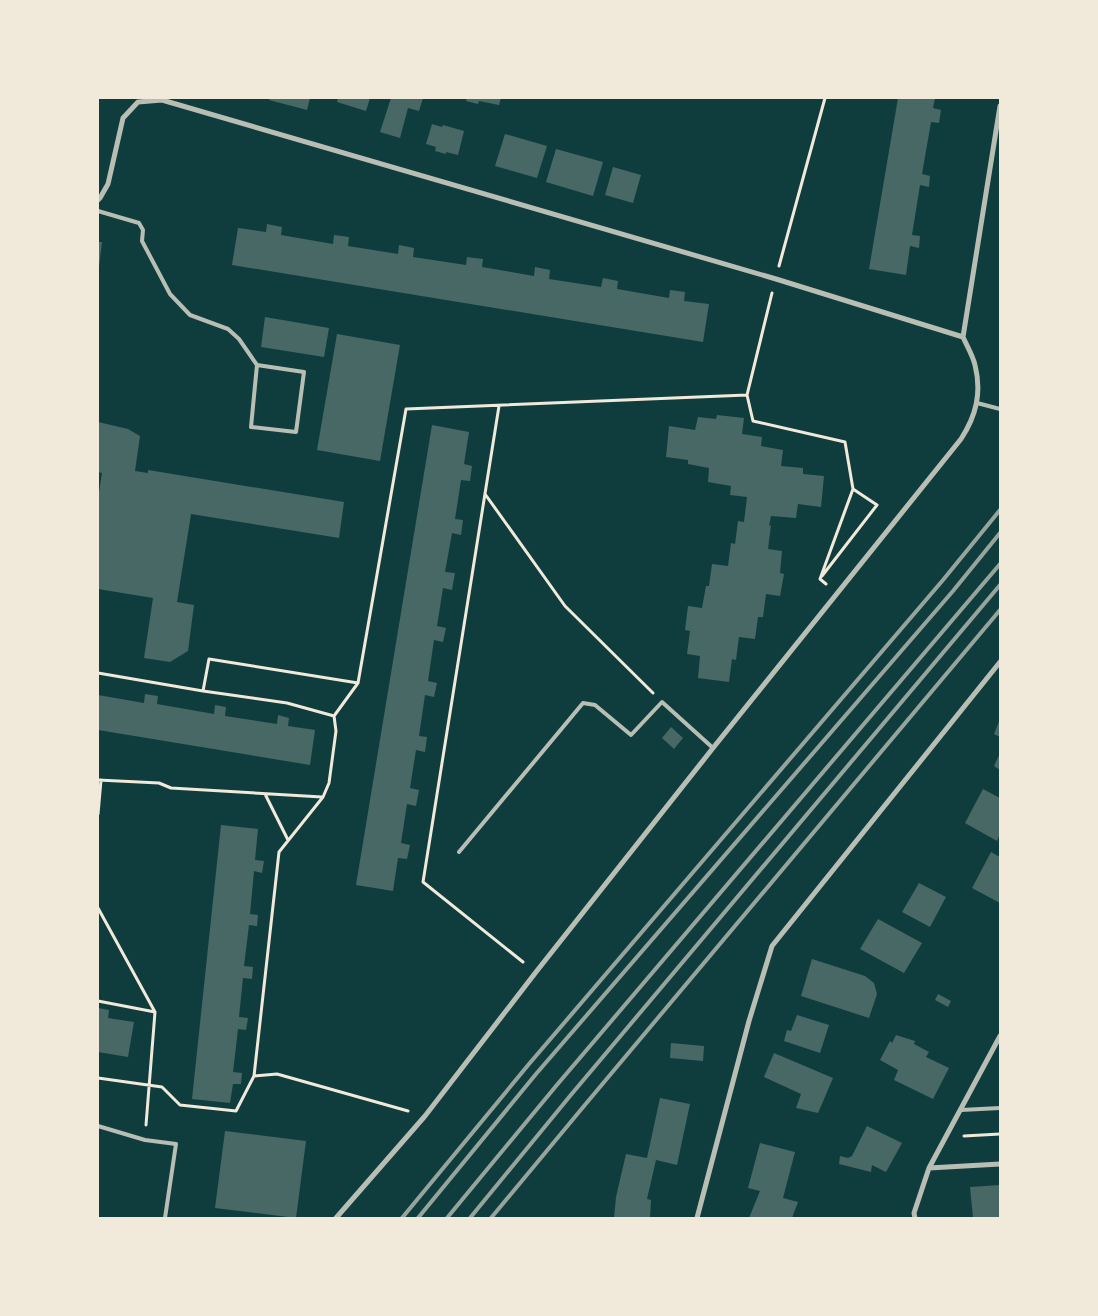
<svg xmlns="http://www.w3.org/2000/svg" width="1098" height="1316" viewBox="0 0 1098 1316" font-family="Lora,serif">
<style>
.building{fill:#486865}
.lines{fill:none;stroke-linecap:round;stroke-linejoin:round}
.path{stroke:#f1e9da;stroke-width:3}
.service{stroke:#b8beb3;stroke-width:4}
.minor{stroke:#b8beb3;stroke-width:5}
.rail{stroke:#97a49c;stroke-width:4}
</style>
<rect width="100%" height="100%" fill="#0f3d3e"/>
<path class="building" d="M270 98H310L307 110 269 100Z
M338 98H370L366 111 337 102Z
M391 98H423L419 111 408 108 400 138 380 132Z
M467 98H501L499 105 479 101 478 104 466 101Z
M898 98H935L933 108 941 110 939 123 931 122 922 174 930 176 929 187 920 185 912 235 920 236 919 248 910 246 906 275 869 269Z
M432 124 442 127 443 125 464 131 458 155 446 152V154L435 151 436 147 426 144Z
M505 134 547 146 537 178 495 166Z
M556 149 603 162 593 196 546 182Z
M613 167 641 175 633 203 605 195Z
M267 224 282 227 281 235 333 244 334 235 349 237 348 246 398 254 399 245 414 248 413 257 466 265 467 257 483 259 482 267 534 276 535 267 550 270 549 279 601 287 603 278 618 281 617 289 669 298 670 290 685 292 684 301 709 304 703 342 232 265 238 228 266 232Z
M98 242H102L99 267H98Z
M265 317 329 328 324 357 261 347Z
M337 334 400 345 380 461 317 450Z
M717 415 744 418 742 434 762 437 761 446 783 450 781 466 803 468V474L824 476 821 507 798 504 796 518 771 516 769 526 771 525 768 549 782 551 780 573 784 574 780 596 766 594 763 617H758L755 639 739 637 736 660 732 659 729 682 698 678 700 656 687 654 690 631 685 630 688 606 702 608 706 586H709L712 564 728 566 731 543 735 544 738 521 744 522 747 497 730 495 731 486 708 482 709 468 688 464V460L666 457 669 426 695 430 698 417 716 419Z
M98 422 128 429 140 436 135 471 148 473V470L344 502 339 538 191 514 177 602 194 605 188 651 170 662 144 658 153 598 98 589V498L102 473 98 472Z
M432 425 469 432 464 464 472 466 470 481 461 480 455 519 463 520 461 535 452 533 445 572 455 573 452 590 443 588 437 626 446 628 443 642 434 640 428 681 437 683 434 697 425 695 419 736 427 737 425 752 416 750 410 788 419 790 416 806 407 804 401 843 410 845 407 859 398 858 393 891 356 885Z
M145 694 158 696 157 704 214 714 215 705 226 707 225 716 277 724 278 715 289 718 288 726 315 730 310 765 98 730V695L144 703Z
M1000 719V737L994 734Z
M671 727 683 738 674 749 662 738Z
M1000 753V770L994 766Z
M983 789 1000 798V834L997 841 965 823Z
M221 825 258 829 255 860 264 861 262 873 254 871 250 914 258 915 257 926 249 925 244 966 253 967 252 979 243 978 239 1017 248 1018 246 1030 238 1029 233 1072 242 1073 241 1084H233L230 1103 192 1099Z
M991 852 1000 857V903L972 888Z
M919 883 946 897 930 927 902 912Z
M878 919 922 943 904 973 860 949Z
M812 959 865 976 874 983 877 994 869 1018 801 996Z
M938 994 951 1001 948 1007 935 1000Z
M98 1008 109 1010 108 1018 134 1022 128 1057 98 1052Z
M797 1015 829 1025 820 1053 784 1041 787 1030 791 1031Z
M896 1035 915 1041 914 1044 929 1052 926 1057 949 1068 933 1099 894 1080 898 1070 880 1060 890 1041 892 1043Z
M671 1043 704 1046 703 1061 670 1058Z
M774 1053 833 1078 818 1113 796 1108 801 1094 764 1077Z
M660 1098 690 1104 677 1165 656 1160 647 1199 651 1200 650 1218H614L616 1197 626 1154 647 1158Z
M867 1126 902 1143 886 1172 872 1165 871 1172 839 1164 840 1156 848 1158 852 1156Z
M225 1131 306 1141 296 1218 215 1208Z
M760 1143 795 1152 783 1198 798 1202 792 1218H749L760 1191 748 1188Z
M1000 1185V1218H973L970 1187Z"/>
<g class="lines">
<path class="path" d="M779 266 825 98
M747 395 753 421 845 442 853 489 820 579 826 584
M499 406 423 882 523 962
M485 494 565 606 653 693
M822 576 877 505 853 489
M98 673 203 691 287 703 334 716
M203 691 209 659 358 683 406 409 747 395 772 293
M334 716 358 683
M98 780 159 783 171 788 322 797
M265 794 288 840
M98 814 101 780
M98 908 155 1012
M98 1001 155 1012 146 1125
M254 1076 277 1074 408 1111
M98 1078 162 1087 180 1105 236 1111 254 1076 279 852 323 797 329 783 336 731 334 716
M964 1136 1000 1134"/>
<path class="service" d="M98 211 139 223 143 230 142 241 170 294 190 315 228 329 239 339 257 365 251 427 296 432 304 372 257 365
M977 403 1000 409
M459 852 583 703 595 705 631 735 662 702 713 748
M961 1110 1000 1108
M98 1126 145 1140 176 1144 165 1218"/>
<path class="minor" d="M98 200 100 198 108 184 123 118 138 102 162 100 776 279 963 337
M963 337 1000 106
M929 1168 1000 1164
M336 1218 425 1116 536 972 713 748 961 439C976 416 982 393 975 365 973 356 967 346 963 337
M697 1218 749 1021 772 946 1000 662
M915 1218 914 1213 929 1168 1000 1036"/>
<path class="rail" d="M402 1218 529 1064 943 580 1000 510
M418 1218 536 1074 953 591 1000 533
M447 1218 556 1086 1000 564
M470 1218 570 1096 1000 585
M491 1218 584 1106 1000 610"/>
</g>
<rect width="1098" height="1316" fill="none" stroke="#f1e9da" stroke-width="198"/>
</svg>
